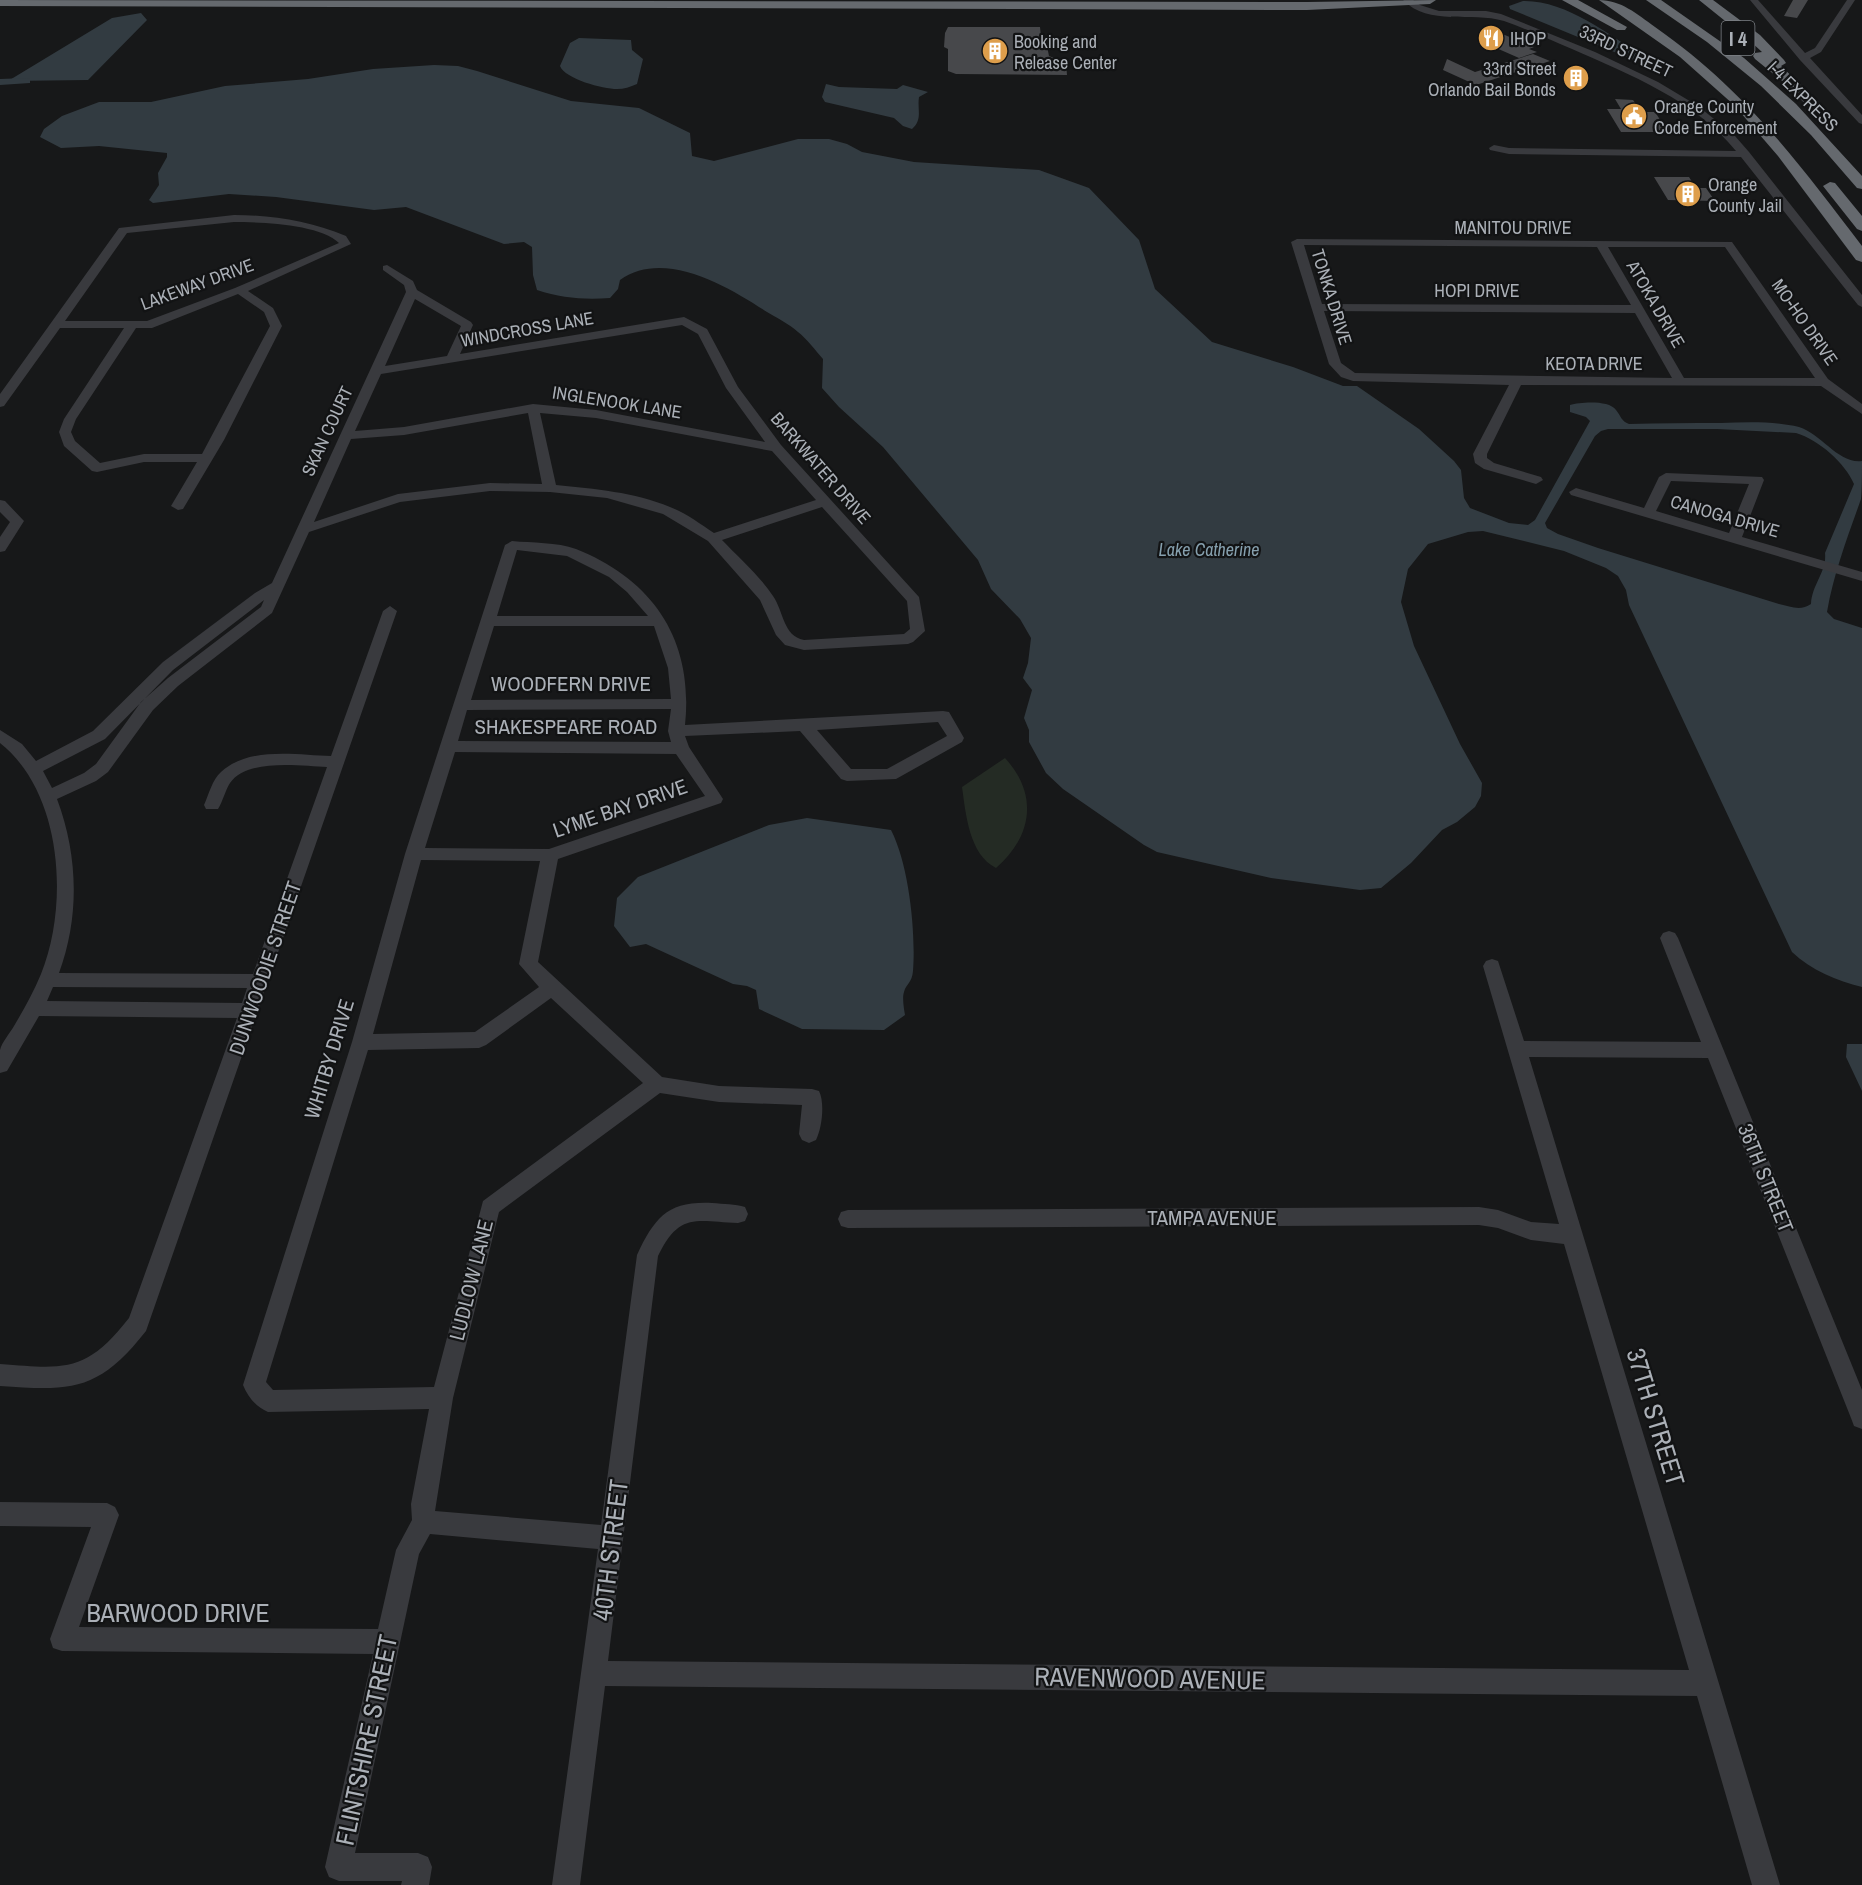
<svg xmlns="http://www.w3.org/2000/svg" width="1862" height="1885" viewBox="0 0 1862 1885" font-family="'Archivo Narrow',sans-serif">
<style>
.green{fill:#242b24}
.water{fill:#323b41;fill-rule:evenodd}
.lines{fill:none;stroke-linecap:round;stroke-linejoin:round}
.canal{fill:#323b41;fill-rule:evenodd}
.building{fill:#47484b}
.minor{fill:#393a3e;fill-rule:evenodd}
.highway{fill:#65696e;fill-rule:evenodd}
.labels{text-anchor:middle;dominant-baseline:central;stroke-width:4.5;stroke-linejoin:round;paint-order:stroke}
.far-poi-label{font-size:18px;fill:#abb0b7;stroke:#121314;text-anchor:start}
.far-street-label{font-size:18px;fill:#abb0b7;stroke:#121314}
.far-water-label{font-size:18px;font-style:italic;fill:#86a0ae;stroke:#121314}
.shield{fill:#121314;stroke:#7d8186;stroke-width:1.5}
.shield-label{font-size:20px;font-weight:bold;fill:#abb0b7}
.street-label{font-size:21px;fill:#abb0b7;stroke:#121314}
.near-street-label{font-size:26px;fill:#abb0b7;stroke:#121314}
</style>
<rect width="100%" height="100%" fill="#171819"/>
<path class="green" d="M1005 758C1039 795 1032 837 996 868 969 854 966 815 962 787Z"/>
<path class="water" d="M1523 1C1566 0 1609 35 1643 56L1647 64 1641 63 1510 9 1509 6Z
M141 13 147 20 88 80 8 81 112 18Z
M579 38 631 40 632 50 643 59 637 84C630 87 624 89 617 89 603 89 565 79 560 66L570 43Z
M434 65 458 66 477 71 571 101 639 108 690 133 692 156 714 161 798 139H829L847 144 862 152 914 162 1039 170 1089 188 1139 240 1155 289 1212 342 1293 367 1343 386H1357L1419 429 1454 461 1461 470 1464 498 1470 508 1509 523 1528 525 1535 520 1590 421 1586 417 1570 412V405C1581 402 1609 400 1616 410 1621 416 1621 421 1629 424 1660 423 1690 423 1721 423 1747 422 1774 421 1799 427 1822 434 1838 464 1862 461 1862 472 1862 489 1861 499 1848 536 1834 572 1827 612L1834 619 1862 628V987C1837 981 1811 970 1792 952L1629 605 1626 590 1618 576 1606 568 1564 551 1483 531 1468 532 1428 544 1408 569 1401 602 1414 646 1460 744 1482 783 1481 796 1475 807 1457 822 1442 830 1411 863 1381 888 1360 890 1271 878 1157 852 1144 845 1063 789 1046 773 1029 742V730L1024 718 1032 690 1023 678 1028 663 1031 638 1020 619 991 589 978 560 883 447 839 407 822 388 823 359C815 350 807 339 798 332 789 324 777 318 767 312 729 287 664 248 620 280L618 289 610 298C584 300 562 298 537 290L533 275 532 247 524 242 504 244 406 207 374 210 276 197 229 194 153 203 149 200 159 185 158 173 167 157V153L99 146 61 148 40 137 44 129 62 116 99 102H151L225 86 308 79 373 69ZM1608 429H1717L1796 433C1819 440 1845 463 1854 484L1825 553C1827 572 1812 584 1811 604 1801 611 1791 607 1779 604L1598 548 1558 534 1547 528 1545 523 1595 436 1601 431Z
M826 84 839 87 897 89 903 85 928 92 919 97C917 110 923 119 912 129L903 126 894 118 825 102 822 97Z
M807 818 891 830C909 865 916 932 913 971 912 983 906 984 904 992 902 998 904 1009 905 1015L884 1030 802 1029 759 1009 756 990 747 986 733 984 646 944 630 947 614 926 617 898 638 877 769 825Z
M1847 1044H1862V1091L1846 1057Z"/>
<g class="lines">
<path class="canal" d="M27 78 30 79V83L0 85V79Z"/>
</g>
<path class="building" d="M1793 0H1808L1797 18 1784 16Z
M948 27H1040L1042 46H1047L1049 56 1066 63 1067 75 956 74 948 71V49L944 47 945 33Z
M1500 33 1534 47 1529 49 1537 52 1519 58 1478 40Z
M1533 54 1550 61 1476 85 1443 70 1447 59 1475 72Z
M1615 99 1633 100 1642 112H1655L1668 132H1621L1607 109H1621Z
M1654 177H1689L1696 188H1706L1715 201 1668 200Z"/>
<g class="lines">
<path class="minor" d="M1403 0H1413L1420 5 1439 11H1486L1501 14 1595 52 1658 82 1698 106 1735 136 1749 152 1862 295V307L1858 305 1741 157 1509 154 1490 150 1489 148 1494 145 1509 148 1736 151C1696 101 1629 74 1572 49 1550 40 1527 29 1504 21 1471 11 1429 27 1403 0Z
M1750 0H1758L1805 53 1815 48 1847 0H1855L1821 52 1810 58 1862 115V124L1859 123 1800 60Z
M234 215C274 215 309 221 346 236L351 244 248 291 273 308 282 326 224 440 183 509 178 510 171 506 197 462H144L97 472 92 471 64 446 59 432 64 419 124 328H60L4 406 0 407V394L119 228ZM234 222C259 222 321 224 339 243L235 288 147 321H65L127 233ZM238 294 264 312 270 326 202 454H144L100 463 75 441 71 432 76 419 136 328H152Z
M1297 239 1732 242 1828 379 1862 404V414L1821 386 1521 385 1487 454V458L1494 463 1541 477 1543 480 1536 484 1484 469 1475 463 1473 454 1509 385 1353 381 1341 377 1329 364 1291 242ZM1304 245 1597 247 1631 305 1322 304ZM1608 247H1725L1815 378H1684ZM1324 311 1635 313 1672 378 1355 373 1341 363Z
M387 265 413 281 417 290 471 322 473 325 460 354 684 317 707 329 738 387 781 445 919 597 925 631 913 642 908 644 804 650 785 645 776 635 760 600 708 541 663 514 607 498 550 492 490 491 400 502 309 532 272 613 178 686 153 710 108 772 96 781 57 799C78 855 80 916 59 973L253 974 327 767C301 766 247 758 230 783 225 791 223 801 218 809H206L204 805C209 794 212 780 221 772 249 746 297 755 331 756L383 611 390 606 397 611 146 1331C98 1392 71 1391 0 1386V1364C65 1369 86 1373 129 1318L237 1018 39 1016 7 1071 0 1073C0 1066 0 1057 0 1050 2 1042 10 1033 14 1026 24 1009 33 993 41 974 69 905 63 793 0 743V730L22 744 36 761 93 731 163 662 255 593 272 583 406 292 404 285 383 270V266ZM415 299 461 326 447 356 385 366ZM682 325 698 334 726 388 765 442 596 410 533 404 404 427 355 431 381 374ZM528 413 542 484 490 483 398 494 314 522 351 439 404 435ZM540 413 596 418 772 451 816 500 714 533C700 524 686 513 670 507 634 492 595 489 556 485ZM822 507 907 601 910 629 904 634 804 640C783 636 784 612 773 596 760 576 739 558 722 540ZM264 600 261 607 168 678 141 702 96 764 84 773 52 788 43 771 105 739 173 670ZM53 987 247 988 242 1003 47 1001Z
M1666 473 1762 477 1764 480 1742 537 1862 572V581L1571 495 1569 492 1576 488 1644 508 1659 477ZM1671 481 1749 484 1729 533 1656 511Z
M0 500 5 501 24 521 5 551 0 552V537L10 522 0 512Z
M512 541C532 543 557 542 576 549 654 580 694 641 685 725L943 711 949 712 964 738 962 742 896 779 847 781 841 779 800 731 685 736 689 747 723 799 721 803 558 859 538 962 662 1077 719 1086 812 1089 819 1091C825 1103 822 1128 816 1140L809 1143 802 1140 799 1134 802 1105 719 1102 660 1093 499 1212 453 1398 435 1511 601 1525 637 1255C655 1217 668 1201 712 1203 724 1204 735 1204 745 1207L748 1214 745 1221 738 1223C696 1221 679 1212 658 1256L608 1661 1689 1670 1564 1244 1531 1240 1498 1228 1479 1225 848 1228 841 1226 838 1219 841 1212 848 1210 1479 1207 1498 1210 1531 1222 1559 1224 1483 966 1486 961 1492 959 1498 961 1524 1041 1701 1042 1660 938 1663 933 1669 931 1675 933 1678 938 1862 1390V1429L1854 1426 1851 1418 1708 1058 1529 1057 1780 1885H1752L1697 1696 605 1686 580 1885H552L598 1549 430 1534 419 1554 355 1853H418L428 1857 432 1867 429 1885H401L402 1881H339L329 1877 325 1867 373 1654 62 1651 53 1648 50 1639 91 1527 0 1526V1502L107 1503 115 1507 119 1515 79 1627 378 1629 396 1550 412 1520 411 1504 429 1409 268 1412C256 1407 248 1397 243 1385L352 1042 405 854 505 545ZM517 550 567 556 609 577 627 592 648 616H497ZM494 626H654L668 668 671 699 471 700ZM671 709 668 731 671 742 458 741 467 710ZM938 722 947 736 887 769H851L817 730ZM455 752 676 754 705 796 549 849 425 848ZM421 860 540 861 519 964 539 987 475 1032 373 1034ZM551 998 643 1083 483 1201 434 1387 273 1390 266 1382 368 1050 479 1048 486 1045Z"/>
<path class="highway" d="M0 0 1307 2 1436 0 1430 4 1307 10 0 6Z
M1562 0H1578L1627 27 1625 30H1617Z
M1599 0C1621 0 1637 14 1655 27 1745 90 1797 161 1862 246V262L1856 260 1778 156 1734 105 1680 57Z
M1646 0H1661L1744 58 1796 104 1862 176V189L1857 188 1811 135 1761 86 1707 42Z
M1699 0H1713L1760 35 1784 60 1786 63 1781 66 1826 109 1828 112 1826 115H1816L1786 84 1755 59 1753 56 1755 53 1762 52 1750 41Z
M1830 182 1835 183 1862 216V231L1857 229 1823 186Z"/>
</g>
<defs>
<symbol id="restaurant-disc" viewBox="-11 -11 22 22"><circle r="9.5" fill="#de9e4b" stroke="#121314"/><path d="M-5-6h1v4h1v-4h1v4h1v-4h1v5L-1.5 .5V6h-2V.5L-5-1ZM5-6V6H3V1.5H1.5Q1.5-4 5-6Z" fill="#fff"/></symbol>
<symbol id="building-disc" viewBox="-11 -11 22 22"><circle r="9.5" fill="#de9e4b" stroke="#121314"/><path d="M-4-6H4V6H1V3H-1V6H-4ZM-2.5-4.3h1.7v1.8h-1.7ZM.8-4.3h1.7v1.8H.8ZM-2.5-1h1.7V.8h-1.7ZM.8-1h1.7V.8H.8Z" fill="#fff"/></symbol>
<symbol id="civic-disc" viewBox="-11 -11 22 22"><circle r="9.5" fill="#de9e4b" stroke="#121314"/><path d="M-.6-6.5H3V-4.5H.6V-3L4-1V1h2V6H-6V1h2V-1L-.6-3ZM-1.2 2.5V6h2.4V2.5Z" fill="#fff"/></symbol>
</defs>
<g fill-rule="evenodd">
<use href="#restaurant-disc" x="1476" y="23" width="30" height="30"/>
<use href="#building-disc" x="980" y="36" width="30" height="30"/>
<use href="#building-disc" x="1561" y="63" width="30" height="30"/>
<use href="#civic-disc" x="1619" y="101" width="30" height="30"/>
<use href="#building-disc" x="1673" y="179" width="30" height="30"/>
</g>
<g class="labels">
<g class="far-poi-label">
<text x="1510" y="38">IHOP</text>
<text x="1014" y="41">Booking and<tspan x="1014" dy="21">Release Center</tspan></text>
<text x="1556" y="68" text-anchor="end">33rd Street<tspan x="1556" dy="21">Orlando Bail Bonds</tspan></text>
<text x="1654" y="106">Orange County<tspan x="1654" dy="21">Code Enforcement</tspan></text>
<text x="1708" y="184">Orange<tspan x="1708" dy="21">County Jail</tspan></text>
</g>
<g class="far-street-label">
<text transform="translate(1626 51) rotate(25)">33RD STREET</text>
<text transform="translate(1803 96) rotate(45)">I-4 EXPRESS</text>
<text x="1513" y="227">MANITOU DRIVE</text>
<text transform="translate(197 284) rotate(-20)">LAKEWAY DRIVE</text>
<text x="1477" y="290">HOPI DRIVE</text>
<text transform="translate(1332 297) rotate(73)">TONKA DRIVE</text>
<text transform="translate(1656 304) rotate(60)">ATOKA DRIVE</text>
<text transform="translate(1805 322) rotate(55)">MO-HO DRIVE</text>
<text transform="translate(527 329) rotate(-10)">WINDCROSS LANE</text>
<text x="1594" y="363">KEOTA DRIVE</text>
<text transform="translate(617 402) rotate(9)">INGLENOOK LANE</text>
<text transform="translate(327 431) rotate(-65)">SKAN COURT</text>
<text transform="translate(821 468) rotate(49)">BARKWATER DRIVE</text>
<text transform="translate(1725 516) rotate(16)">CANOGA DRIVE</text>
</g>
<g class="far-water-label">
<text x="1209" y="549">Lake Catherine</text>
</g>
<rect class="shield" x="1721.5" y="21" width="33" height="34" rx="4.5"/>
<g class="shield-label">
<text x="1738" y="38">I 4</text>
</g>
<g class="street-label">
<text x="571" y="683">WOODFERN DRIVE</text>
<text x="566" y="726">SHAKESPEARE ROAD</text>
<text transform="translate(620 808) rotate(-19)">LYME BAY DRIVE</text>
<text transform="translate(265 968) rotate(-71)">DUNWOODIE STREET</text>
<text transform="translate(329 1059) rotate(-73)">WHITBY DRIVE</text>
<text transform="translate(1766 1178) rotate(68)">36TH STREET</text>
<text x="1212" y="1217">TAMPA AVENUE</text>
<text transform="translate(471 1280) rotate(-76)">LUDLOW LANE</text>
</g>
<g class="near-street-label">
<text transform="translate(1656 1417) rotate(73)">37TH STREET</text>
<text transform="translate(610 1550) rotate(-83)">40TH STREET</text>
<text x="178" y="1612">BARWOOD DRIVE</text>
<text transform="translate(1150 1678) rotate(1)">RAVENWOOD AVENUE</text>
<text transform="translate(366 1740) rotate(-78)">FLINTSHIRE STREET</text>
</g>
</g>
</svg>
